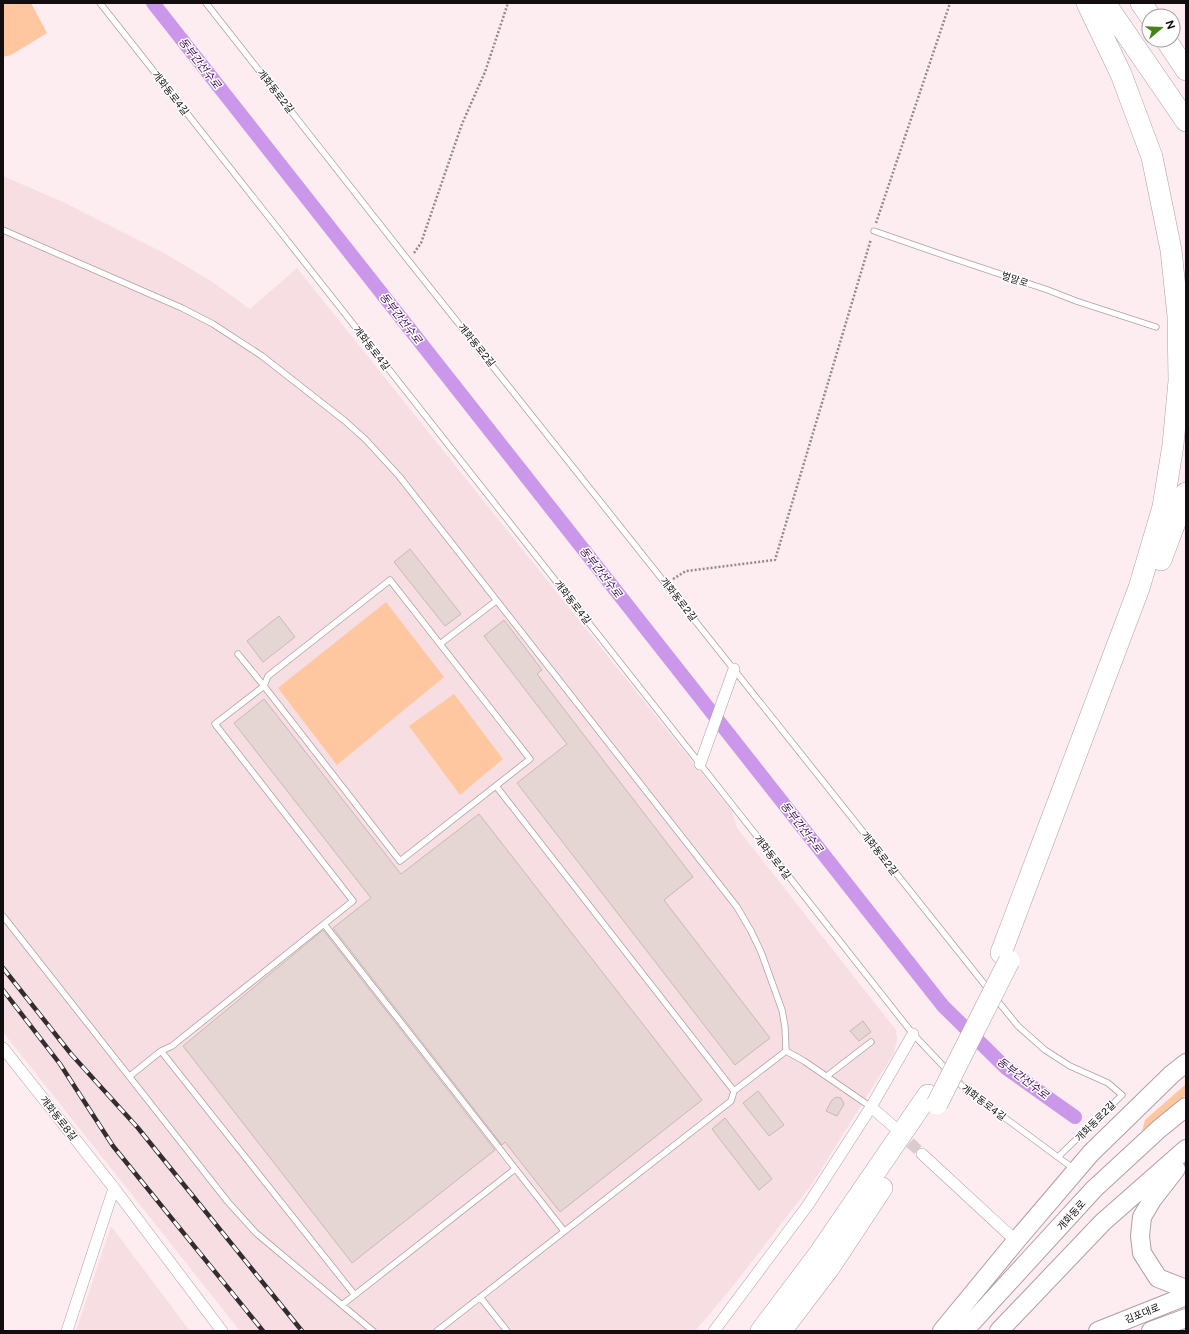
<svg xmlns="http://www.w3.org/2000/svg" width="1189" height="1334" viewBox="0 0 1189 1334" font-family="'Public Sans','Noto Sans KR',sans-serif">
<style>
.built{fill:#f6dee3}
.green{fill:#ffc79f}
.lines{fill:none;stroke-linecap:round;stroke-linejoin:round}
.canal{stroke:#ca97ea;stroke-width:14}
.building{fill:#e5d6d3;stroke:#c7b8b5}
.street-tunnel{stroke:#dacbcf;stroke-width:11;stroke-dasharray:11 5.5;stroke-linecap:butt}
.lane-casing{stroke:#ae9fa2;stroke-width:7}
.street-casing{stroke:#ae9fa2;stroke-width:12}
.primary-casing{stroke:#ae9fa2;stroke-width:20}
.highway-casing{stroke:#ae9fa2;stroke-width:22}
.path{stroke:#93888a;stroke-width:2.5;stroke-dasharray:2 2;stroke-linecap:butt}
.lane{stroke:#fff;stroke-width:5.5}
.street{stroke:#fff;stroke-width:11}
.primary{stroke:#fff;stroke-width:18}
.highway{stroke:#fff;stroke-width:21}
.rail-casing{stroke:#342d2f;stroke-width:4.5}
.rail{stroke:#fff;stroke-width:3;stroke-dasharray:9;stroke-linecap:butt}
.highway-bridge-casing{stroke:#ae9fa2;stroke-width:22;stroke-linecap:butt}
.highway-bridge{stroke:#fff;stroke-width:21}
.labels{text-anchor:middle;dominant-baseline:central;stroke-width:3;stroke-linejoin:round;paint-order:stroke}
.street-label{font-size:10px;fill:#120d0e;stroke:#fff}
.water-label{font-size:11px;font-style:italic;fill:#3e0b55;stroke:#fff}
</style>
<rect width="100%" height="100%" fill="#fdedf1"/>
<path class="built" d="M3 176 63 202 164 253 211 281 250 309 297 268 732 811 737 828 896 1030 897 1039 894 1053 812 1184 729 1291 695 1331H240L3 1032Z
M111 1226 190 1331H76Z"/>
<path class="green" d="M3 3H31L47 33 11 55 3 57Z
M386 602 444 677 337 765 278 688Z
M454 694 503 759 460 795 409 726Z
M1186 1084V1095L1142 1131 1145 1120Z"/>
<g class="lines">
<path class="canal" d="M153 3 943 1006 1006 1068 1075 1117"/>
</g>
<path class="building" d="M410 549 461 614 445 626 394 562Z
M279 616 295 637 263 662 247 641Z
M504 620 542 670 537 674 693 877 664 900 770 1038 735 1065 517 783 567 744 484 636Z
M264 699 401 874 479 814 702 1100 560 1212 505 1142 502 1145 333 928 371 898 234 723Z
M323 930 495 1150 352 1263 183 1046Z
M863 1021 871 1032 859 1041 850 1031Z
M758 1091 784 1125 769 1136 743 1103Z
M836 1097 841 1098 844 1104 837 1116 826 1111 832 1100Z
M725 1118 772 1179 759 1190 712 1129Z"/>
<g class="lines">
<path class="street-tunnel" d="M898 1131 922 1154"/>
<defs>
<path id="lane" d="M100 3 913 1034 948 1071
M206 3 408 260 989 990
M3 230 182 308 213 324 262 356 345 421 366 440 399 476 737 907 751 931 761 952 782 1010 785 1027 786 1051
M874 231 949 257 1048 290 1076 301 1156 327
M440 644 496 601
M238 654 264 686 268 676 390 580 530 759 400 861 264 686 215 724 353 901 324 924 564 1231
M496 786 734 1091
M3 916 228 1202 256 1233 373 1331
M996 999 1018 1026 1045 1050 1070 1066 1108 1083 1122 1095 1058 1157
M161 1051 354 1294
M130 1076 161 1051 172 1046 324 924
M827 1076 871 1042
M955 1079 962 1086 1074 1169
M480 1297 507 1331
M342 1305 515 1169
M437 1331 731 1101 734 1091 786 1051 804 1061 871 1107"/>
<path id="street" d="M700 764 734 669
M3 1048 114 1188 222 1331
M871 1107 893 1126
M922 1154 1016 1241
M67 1331 114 1188
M714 1331 808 1205 871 1107 913 1034"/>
<path id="primary" d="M1176 1169 1152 1200 1142 1217 1140 1236 1142 1253 1158 1278 1186 1289
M942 1331 1016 1241 1091 1153 1172 1074 1186 1063
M964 1331 1094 1189 1159 1129 1186 1107
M999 1331 1103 1222 1186 1149
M1098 1331 1186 1296
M1151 1331 1186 1318"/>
<path id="highway" d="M1105 3 1186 121
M1141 3 1150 16
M1166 40 1186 70
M1161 560 1186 493
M1001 953 1139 588 1163 507 1173 445 1179 381 1178 316 1171 250 1152 157 1121 74 1087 3
M761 1331 819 1254 928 1095
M781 1331 829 1268 882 1188"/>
</defs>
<use href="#lane" class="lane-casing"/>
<use href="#street" class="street-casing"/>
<use href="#primary" class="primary-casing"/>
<use href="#highway" class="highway-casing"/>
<path class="path" d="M876 223 950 3
M414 253 421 243 462 124 485 72 508 3
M673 579 686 571 775 560 871 239"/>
<use href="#lane" class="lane"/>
<use href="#street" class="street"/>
<use href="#primary" class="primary"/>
<use href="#highway" class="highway"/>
<defs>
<path id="rail" d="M3 968 71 1054 138 1128 302 1331
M3 990 60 1064 113 1146 263 1331"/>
</defs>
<use href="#rail" class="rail-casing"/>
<use href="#rail" class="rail"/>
<defs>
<path id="highway-bridge" d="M937 1104 1009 961"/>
</defs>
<use href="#highway-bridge" class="highway-bridge-casing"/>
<use href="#highway-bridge" class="highway-bridge"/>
</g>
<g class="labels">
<g class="street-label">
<text transform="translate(276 91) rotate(52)">개화동로2길</text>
<text transform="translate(171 93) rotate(52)">개화동로4길</text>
<text transform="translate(1015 279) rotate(18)">벌말로</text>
<text transform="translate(477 345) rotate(51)">개화동로2길</text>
<text transform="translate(372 348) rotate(52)">개화동로4길</text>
<text transform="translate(679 599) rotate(52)">개화동로2길</text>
<text transform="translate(573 602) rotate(52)">개화동로4길</text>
<text transform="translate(880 853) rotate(52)">개화동로2길</text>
<text transform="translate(773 857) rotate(52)">개화동로4길</text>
<text transform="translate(984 1102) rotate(37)">개화동로4길</text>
<text transform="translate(59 1118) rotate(52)">개화동로8길</text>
<text transform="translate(1095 1121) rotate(-45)">개화동로2길</text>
<text transform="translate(1071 1215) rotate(-48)">개화동로</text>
<text transform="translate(1142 1313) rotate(-22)">김포대로</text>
</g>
<g class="water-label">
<text transform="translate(200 63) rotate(52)">동부간선수로</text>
<text transform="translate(401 318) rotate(52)">동부간선수로</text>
<text transform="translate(601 572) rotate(52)">동부간선수로</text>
<text transform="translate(802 827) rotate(52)">동부간선수로</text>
<text transform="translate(1023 1078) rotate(37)">동부간선수로</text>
</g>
</g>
<rect width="1189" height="1334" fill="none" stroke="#120d0e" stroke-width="8"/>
<g transform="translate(1161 28) rotate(71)"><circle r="19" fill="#ffffff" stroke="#a09e9f"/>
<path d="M0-3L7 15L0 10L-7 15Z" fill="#48821c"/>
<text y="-6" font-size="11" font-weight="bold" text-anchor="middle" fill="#120d0e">N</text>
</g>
</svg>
